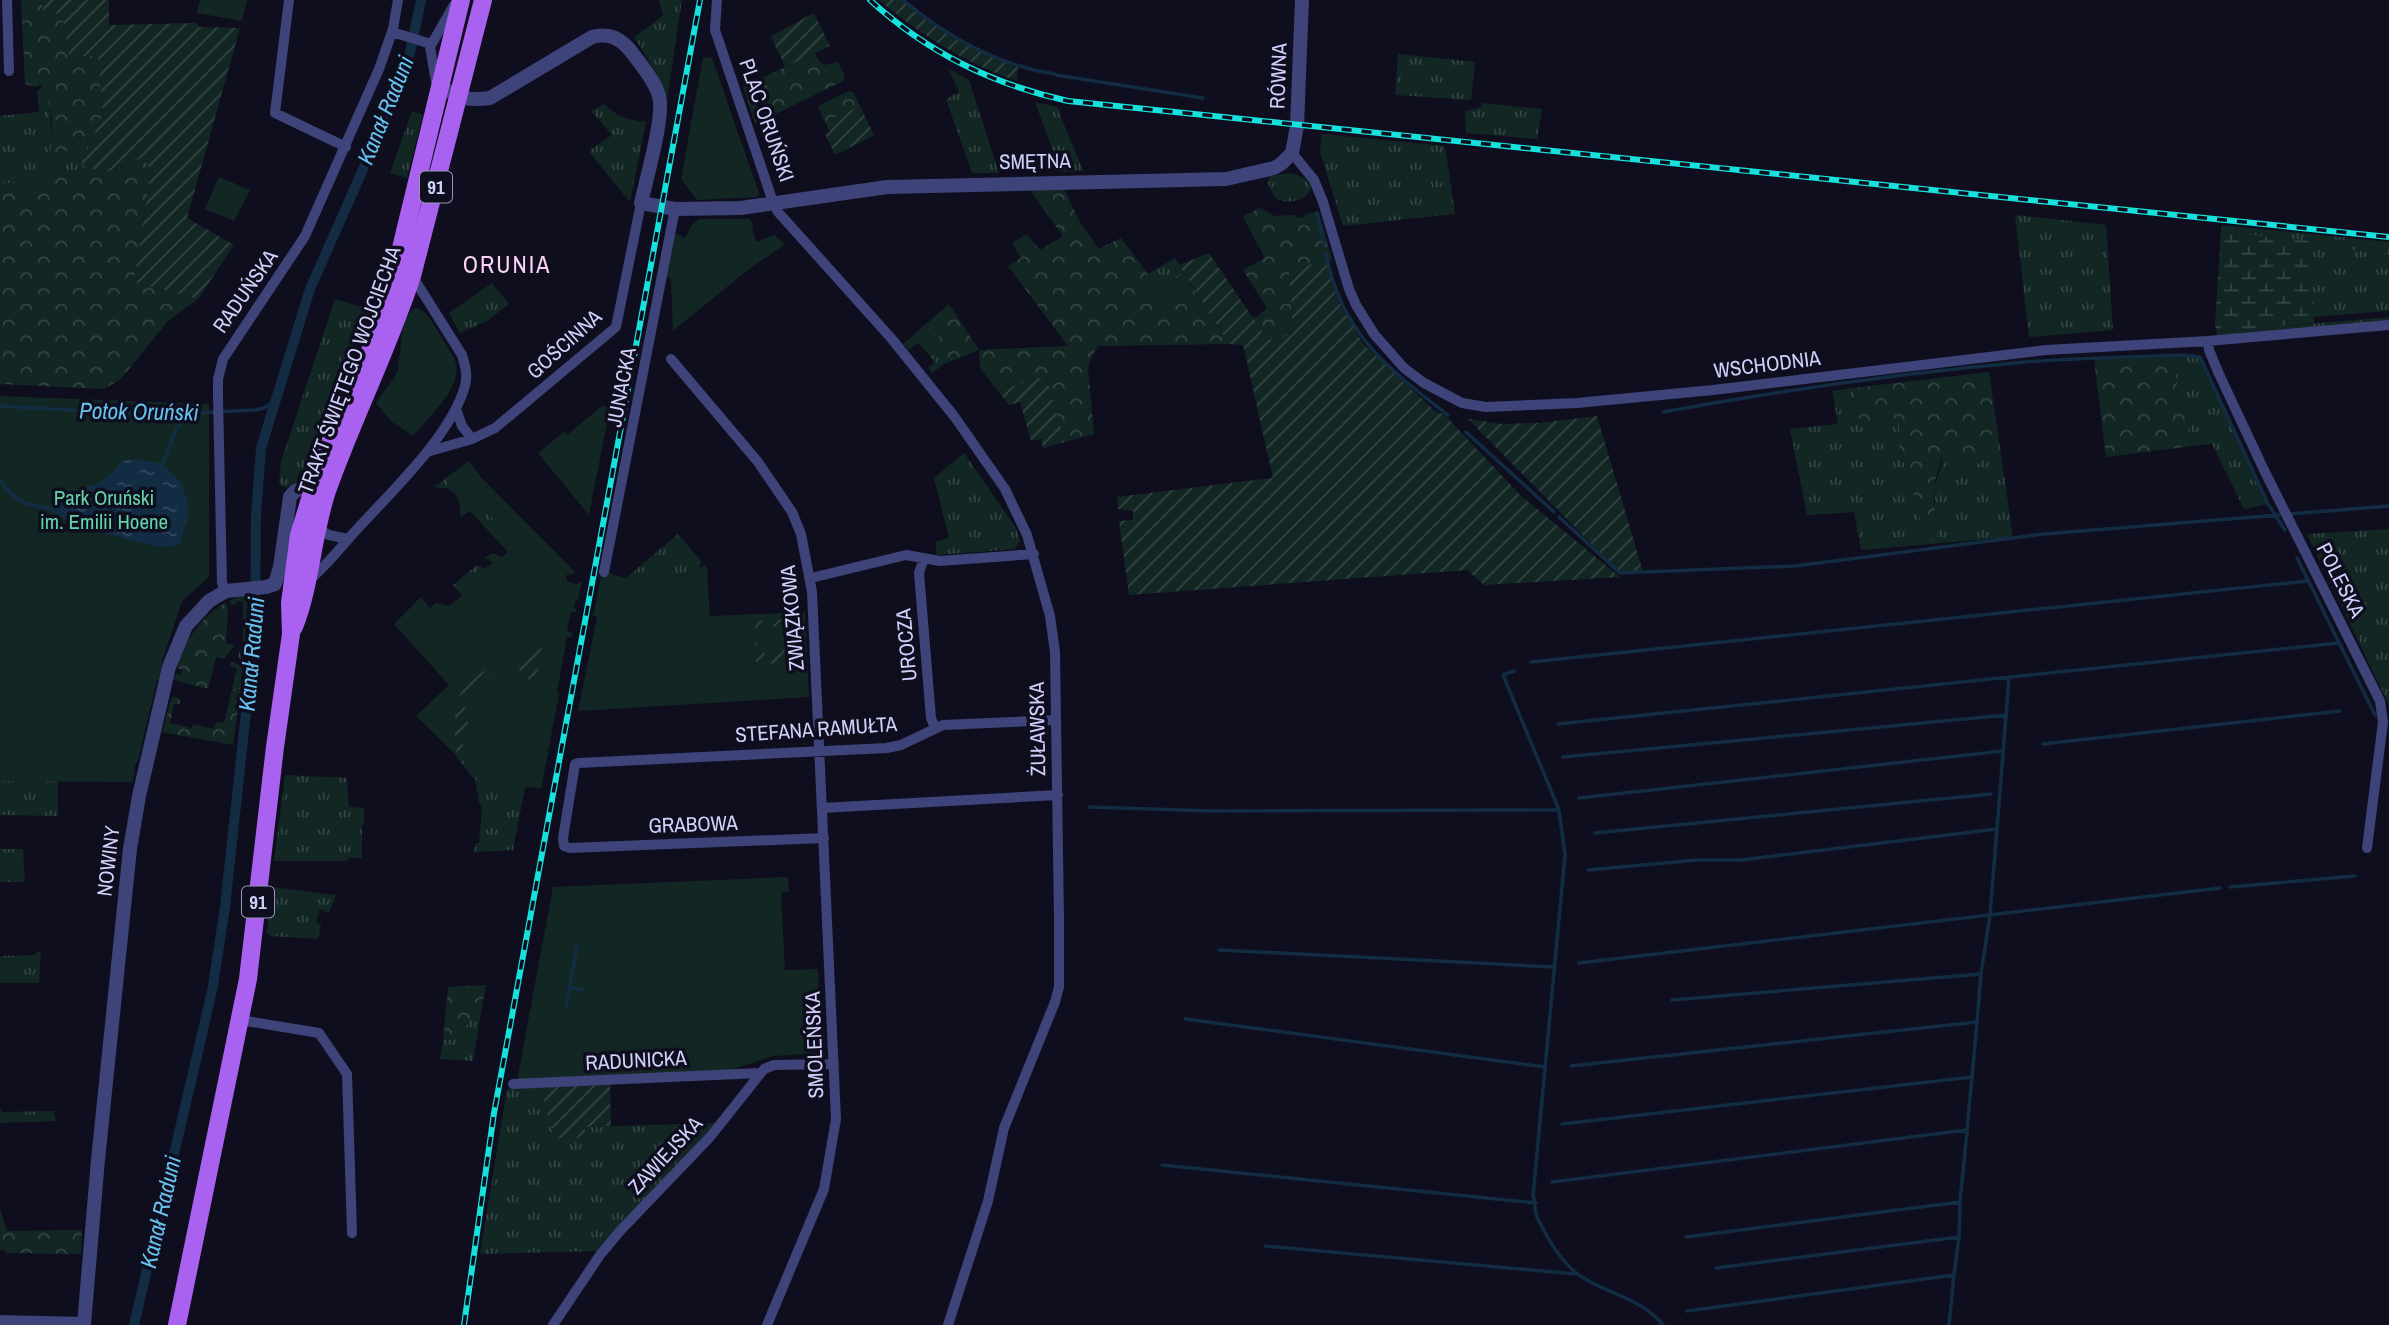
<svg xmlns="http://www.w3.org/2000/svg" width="2389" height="1325" viewBox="0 0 2389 1325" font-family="'Archivo Narrow',sans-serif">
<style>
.grass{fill:url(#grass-tufts)}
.forest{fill:url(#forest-crowns)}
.wetland{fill:url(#wetland-marsh)}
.park{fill:#122724}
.garden{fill:url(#garden-furrows)}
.water{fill:url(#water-ripples)}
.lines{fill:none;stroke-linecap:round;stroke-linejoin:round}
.stream{stroke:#122c43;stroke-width:3.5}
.canal{stroke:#122c43;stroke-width:10}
.minor{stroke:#3e4379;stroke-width:10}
.tertiary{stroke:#3e4379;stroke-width:14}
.primary{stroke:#a962f0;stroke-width:18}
.rail-casing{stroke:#16e1dc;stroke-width:6}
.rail{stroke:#0f0e1e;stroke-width:3.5;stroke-dasharray:10;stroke-linecap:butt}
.labels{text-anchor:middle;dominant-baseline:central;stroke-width:7;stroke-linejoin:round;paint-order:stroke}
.shield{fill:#0f0e1e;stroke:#9696b8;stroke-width:2}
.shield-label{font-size:19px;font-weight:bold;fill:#d0d0fa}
.street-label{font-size:21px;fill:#d0d0fa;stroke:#0f0e1e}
.park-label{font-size:21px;fill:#64d3a9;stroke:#0f0e1e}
.water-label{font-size:23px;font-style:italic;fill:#68c2f0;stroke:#0f0e1e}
.quarter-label{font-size:24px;letter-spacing:2px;fill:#fbd2f1;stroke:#0f0e1e}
</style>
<defs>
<pattern id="grass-tufts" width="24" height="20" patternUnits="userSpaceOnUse" patternTransform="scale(1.75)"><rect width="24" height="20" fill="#122724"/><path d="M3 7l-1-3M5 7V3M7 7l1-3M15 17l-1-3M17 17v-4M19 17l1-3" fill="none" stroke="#334545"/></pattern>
<pattern id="forest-crowns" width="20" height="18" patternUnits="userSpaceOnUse" patternTransform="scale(1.75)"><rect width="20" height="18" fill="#122724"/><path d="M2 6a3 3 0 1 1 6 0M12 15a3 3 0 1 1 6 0" fill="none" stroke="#334545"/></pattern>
<pattern id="wetland-marsh" width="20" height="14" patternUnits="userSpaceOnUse" patternTransform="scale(1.75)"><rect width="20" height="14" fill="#122724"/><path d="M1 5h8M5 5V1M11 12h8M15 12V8" fill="none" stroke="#334545"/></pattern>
<pattern id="garden-furrows" width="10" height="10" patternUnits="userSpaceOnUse" patternTransform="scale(1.75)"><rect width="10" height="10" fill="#122724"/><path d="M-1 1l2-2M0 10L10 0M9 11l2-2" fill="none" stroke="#334545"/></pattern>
<pattern id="water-ripples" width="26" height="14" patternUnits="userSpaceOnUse" patternTransform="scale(1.75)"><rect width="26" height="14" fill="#122c43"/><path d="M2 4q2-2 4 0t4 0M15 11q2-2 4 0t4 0" fill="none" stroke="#334a5f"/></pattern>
</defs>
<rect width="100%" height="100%" fill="#0f0e1e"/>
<path class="grass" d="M659 0H682L667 99 657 74 634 37 663 16Z
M1398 54 1475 62 1471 100 1395 95Z
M948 68 969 80 999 173H973L971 170 946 99 959 92Z
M43 88 48 96 54 155 90 144 77 176 53 175 39 184 4 183 0 188V116L39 112 37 90Z
M1035 102 1057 107 1083 171 1057 172 1054 154Z
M1482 103 1542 109 1537 139 1466 133 1465 111 1481 107Z
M604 104C617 117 628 120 646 122L630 202 590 153V150L612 135 591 111Z
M412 111 423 115 407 178 390 173Z
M1322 134 1445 146 1455 214 1343 226 1320 152Z
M1290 173C1299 175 1311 179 1311 189 1304 202 1289 204 1276 199L1268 184 1270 176Z
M2015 215 2106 225 2113 330 2029 337Z
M2221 225 2389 242V249L2221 232Z
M2310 245 2389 254V311L2313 317Z
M1175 258 1186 277 1180 273 1175 278 1171 297H1161L1152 287 1148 274Z
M492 283 509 304 487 321 460 333 449 313Z
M335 299 375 311 374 315C359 338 340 378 331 404 324 427 322 459 299 472L296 484 285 488 279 483 281 462Z
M2389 317V321L2217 336V332Z
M938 335 944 348 941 358 944 364 932 373 928 368 935 362 918 342 931 336Z
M2171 357H2200L2268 504 2244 509 2212 444 2192 446Z
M1853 388 1860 423 1892 417 1899 421V458L1912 470 1914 500 1937 539 1934 486 1942 465V451L1982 453 1986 442 1993 432 1990 423 1995 414 2013 537 1861 550 1854 512 1807 515 1790 429 1838 424 1832 391Z
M964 453 1016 528 1020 541 1015 549 937 555 935 542 949 538 934 478Z
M447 477 478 501 532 550 463 596 453 585 477 565 485 569 493 562 485 558C491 553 495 553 502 557L508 552 470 511 460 517C461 506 459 491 445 488 442 488 438 488 434 487Z
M2389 529V705L2307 534Z
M678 534 702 562 699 566 701 568 704 565 708 569 707 574 626 578Z
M243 595H248L241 688 231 693 237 668 230 666 231 661 238 664 242 661 238 656 243 642V602L237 601V604L231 605 229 601Z
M557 693 559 694 541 788 525 787 513 850 474 852 476 843H479L482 807 479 802 475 778 472 777Z
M285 775 347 778 349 807 364 808V824L362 825V858H349L347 861H274Z
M0 781H58V816L0 815Z
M0 849H23L25 882H0Z
M271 887 336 895 329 913 320 909 316 922 321 925 318 939 271 936 267 933Z
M37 952H41L39 983H0V956L35 955Z
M480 1018 473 1061 440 1059 443 1040 455 1039 471 1019Z
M542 1087C545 1106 551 1121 554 1138L585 1127 716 1123 598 1251 480 1254 507 1089Z
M0 1109 2 1112 54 1111 56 1121 0 1123Z"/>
<path class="forest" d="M21 0H42L43 13H62L98 55 103 114 90 144 54 155 50 152C54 131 53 103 40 85L35 87 25 84Z
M815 53 819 61 825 65 838 62 845 77 843 81 755 124 743 87Z
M849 91 854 93 860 106 825 122 818 106Z
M143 158 151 170 134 282 198 299 168 321 121 379 104 389 0 384V188L4 183 39 184 53 175 77 176 81 165 104 173Z
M1029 189H1064L1080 222 1099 249 1121 238 1148 274 1152 287 1161 297 1171 296 1175 278 1180 273 1186 277 1229 344 1098 346 1090 360 1088 369 1094 434 1065 442 1046 376 998 391 980 368 979 350 944 364 941 358 944 348 938 335 923 339 909 350 903 344 949 304 979 350 1068 346 1008 266 1021 258 1012 243 1027 234 1040 250 1063 236Z
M1259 208 1275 216 1295 215 1296 218 1305 217V214L1319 212 1332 260 1289 269 1293 335 1268 341 1252 317H1257L1267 308 1243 270 1265 258 1243 217Z
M2171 357 2192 446 2106 457 2094 359Z
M1989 372 1995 414 1990 423 1993 432C1985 442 1982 451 1982 464L1957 461 1947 451H1942C1942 464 1936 474 1934 485 1932 503 1939 521 1937 539L1932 541 1926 539 1914 500 1912 470 1899 458V421L1892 417 1883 429 1860 423 1853 388Z
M225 603 228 606 226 644 235 645 224 659 216 657 208 689 174 680 176 674 181 675 182 670 177 668C187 639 198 619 225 603Z
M241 688 233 745 162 732 172 697H178L180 701V704H174L170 723 192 728 193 724 214 729 216 722 224 723 231 693Z
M486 985 480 1018 471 1019 455 1039 443 1040 448 987Z
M0 1208 7 1231 82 1230 81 1254 5 1253V1250H0Z"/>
<path class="wetland" d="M2221 232 2389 249V254L2311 245 2314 323 2217 332 2215 325Z"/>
<path class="park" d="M200 0H247L242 21 197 13Z
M703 57 712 58 759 193 757 197 697 200 681 179Z
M219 177 250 190 234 221 205 209Z
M699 219H749L753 224 752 228 756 242 774 235 785 244 744 273 673 331 671 279 664 275 673 232 685 238 692 225Z
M416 308C428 311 434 325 440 335 445 344 454 354 456 364 462 388 427 419 413 436L392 422 376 403C383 391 394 381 399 368L397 367C404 349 397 319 416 308Z
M0 396 209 404V577L182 601 162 661 159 680H157L138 761 135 765 133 782 0 781Z
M602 406 610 407 589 515 538 453 564 432 567 435Z
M469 461 480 476 576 573 566 575 567 581 576 584 582 581 578 600 575 601 574 607 577 612H571L567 631 573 633 572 637H567L557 693 559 694 541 788 472 777 453 752 416 716 449 685 394 624 421 597 430 608 436 603 449 606 519 548 482 507 473 505 469 507 444 479Z
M602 571 625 578 707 574 710 616 805 612 809 697 578 711 597 617 591 615 594 612Z
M788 877 789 892 781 893 785 970 818 969 821 1053 774 1056 727 1071 517 1081 553 887Z"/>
<path class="garden" d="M42 0H109V25L196 23 199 27 240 28 187 218 234 245 198 299 134 282 151 170 142 158 104 173 81 165 103 114 98 56H69L62 14 43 13Z
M879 0H903C936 28 977 52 1018 67L1017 81C965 63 921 35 879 0Z
M814 13 830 46 785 67 771 36Z
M860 106 874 135 835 155 825 134 830 132 825 122Z
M1209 253 1268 340 1293 334 1289 269 1326 261 1336 295 1363 344 1435 411 1445 415 1520 495 1620 577 1484 585 1467 570 1129 595 1119 521 1133 520V511L1118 509 1117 497 1273 478 1243 345 1229 344 1179 265Z
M1046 376 1065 442 1043 448 1041 439 1031 441 1020 402 1009 405 998 391Z
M1597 416 1643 572 1620 573 1468 419 1502 424 1539 423Z
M788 619V630L783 633 779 626 763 627 756 641 765 654H780L784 647 790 649V663L756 664 755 621Z
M542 644 536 681 532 683 516 667V662Z
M504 659V665L491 681 481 684 470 694 464 711 468 722 463 743 464 767C455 755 455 747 455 731 454 685 467 682 504 659Z
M610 1084 611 1126 585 1127V1138H553L552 1128 546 1112 542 1087Z"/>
<path class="water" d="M138 459 162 464 180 481 187 499 188 515 180 544C175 546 169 548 164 547 144 545 58 522 49 508 68 482 87 494 107 477 113 473 117 466 122 461Z"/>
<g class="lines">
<path class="stream" d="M903 0C946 36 998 65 1054 74
M1056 75 1203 98
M1317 213 1324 245
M1326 254C1341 333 1388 369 1448 415
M0 406 156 415 255 410 264 408 276 400
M1663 412C1783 390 1903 373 2025 362 2078 358 2131 357 2184 355L2200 357 2268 504 2285 530
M1466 432 1554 512
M162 464 176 430 189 412
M0 480C15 501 23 505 49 508
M2290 514 2389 506
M1559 517 1620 573 1795 566 2044 534 2279 515
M2297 558 2375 715
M1531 662 2308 581
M1514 671 1503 675 1559 810 1565 855 1533 1196C1536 1203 1534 1210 1537 1217 1546 1236 1561 1262 1579 1275 1606 1294 1642 1298 1663 1325
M1558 724 2338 643
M2043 744 2340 711
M1563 757 2007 715
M1579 798 2003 751
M1089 807 1212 811 1559 810
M1595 833 1991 794
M1588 870 1697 860H1741L1997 829 2009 678
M2230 887 2355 876
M1219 950 1555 967
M1579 963 2220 888
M569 987 583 990
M1672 1000 1981 974 1990 915 1997 829
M566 1008 577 946
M1185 1019 1545 1067
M1571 1066 1977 1022 1981 974
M1562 1124 1972 1077 1977 1022
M1162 1165 1536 1203
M1552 1182 1967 1130 1972 1077
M1686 1237 1960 1202 1967 1131
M1265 1246 1577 1274
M1716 1268 1959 1237 1960 1202
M1687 1311 1954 1275 1959 1237
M1949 1325 1954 1275"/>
<path class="canal" d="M134 1325 200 1043 213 986 225 907 255 629 256 516 261 448 310 289 368 158 410 53 421 0"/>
<path class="minor" d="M7 0 9 71
M289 0 275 113 346 147
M717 0 715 30 774 205 778 212 891 338 954 416 1005 489 1027 535 1050 616 1055 652 1059 919V987L1055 1002 1004 1128 988 1201 948 1325
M392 32 431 44
M439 85 436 82 430 47 454 5 458 4
M1292 153 1314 180 1323 202 1349 289 1356 305 1374 334 1404 368 1424 383 1462 403 1486 407 1577 403 1713 390 2046 350 2208 341 2389 325
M2208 341 2209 350 2219 374 2264 470 2380 701 2383 722 2367 848
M671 359 758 462 792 512 801 534 812 592 836 1119 824 1189 767 1325
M456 409 462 426 472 439
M427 452 472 439 495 428 616 327 641 203
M316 528 329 535 348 539
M924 558 919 573 931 718 935 728
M604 572 675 209
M811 578 906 555 940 561 1034 554
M308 581C328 565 342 545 360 526 394 489 451 435 465 386 468 375 465 365 462 355L411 274
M226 591 222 583 218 397V379L223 359 305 236 379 69 393 29 398 0
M822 808 1058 795
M824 838 570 848 564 846 563 838 575 764 578 763 887 748 901 745 943 725 1056 720
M240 1020 319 1033 347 1074 352 1233
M513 1084 760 1073
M553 1325 600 1255 620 1231 710 1137 764 1069 774 1065 834 1064"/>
<path class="tertiary" d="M440 86C458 98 469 101 490 98L592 37C610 32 622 39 633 54 642 66 655 81 659 96 665 115 646 180 641 203L675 209 741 208 887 187 1226 179 1274 168 1281 164 1292 153 1297 126 1302 0
M0 1322 84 1324 98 1160 130 849 139 796 169 667 186 626 209 601 226 591 266 587 275 584 280 567 290 497C298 484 309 489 322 493"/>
<path class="primary" d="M294 627C311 584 312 536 327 491 353 418 388 349 412 276L483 0
M177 1325 248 979 275 747 291 634 290 603 299 535 322 460 376 337 387 306 461 0"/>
<defs>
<path id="rail" d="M870 0C928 53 992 84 1068 101L2389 237
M464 1325 494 1113 700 0"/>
</defs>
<use href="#rail" class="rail-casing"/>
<use href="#rail" class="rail"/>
</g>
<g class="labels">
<g class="shield">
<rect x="420" y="171.5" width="32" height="31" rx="5"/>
<rect x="242" y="886.5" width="32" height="31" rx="5"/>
</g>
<g class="shield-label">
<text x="436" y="187">91</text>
<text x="258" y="902">91</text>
</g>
<g class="street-label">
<text transform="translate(1278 76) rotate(-88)">RÓWNA</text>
<text transform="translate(767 120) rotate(71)">PLAC ORUŃSKI</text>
<text transform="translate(1035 161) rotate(-1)">SMĘTNA</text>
<text transform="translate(245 291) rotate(-55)">RADUŃSKA</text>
<text transform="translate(564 344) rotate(-42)">GOŚCINNA</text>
<text transform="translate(1767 364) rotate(-7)">WSCHODNIA</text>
<text transform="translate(349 370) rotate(-70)">TRAKT ŚWIĘTEGO WOJCIECHA</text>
<text transform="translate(621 387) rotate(-79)">JUNACKA</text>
<text transform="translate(2341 580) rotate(63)">POLESKA</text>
<text transform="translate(792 618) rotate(-95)">ZWIĄZKOWA</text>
<text transform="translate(906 645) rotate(-95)">UROCZA</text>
<text transform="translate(816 729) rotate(-4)">STEFANA RAMUŁTA</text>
<text transform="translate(1037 729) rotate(-91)">ŻUŁAWSKA</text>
<text transform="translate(693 824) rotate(-2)">GRABOWA</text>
<text transform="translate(108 861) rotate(-83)">NOWINY</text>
<text transform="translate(814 1045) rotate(-92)">SMOLEŃSKA</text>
<text transform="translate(636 1060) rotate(-3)">RADUNICKA</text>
<text transform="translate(665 1155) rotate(-47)">ZAWIEJSKA</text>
</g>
<g class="park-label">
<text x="104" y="497">Park Oruński<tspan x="104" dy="24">im. Emilii Hoene</tspan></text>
</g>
<g class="water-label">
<text transform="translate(385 110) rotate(-68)">Kanał Raduni</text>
<text transform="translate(139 411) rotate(1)">Potok Oruński</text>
<text transform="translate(251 654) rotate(-85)">Kanał Raduni</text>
<text transform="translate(160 1212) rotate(-77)">Kanał Raduni</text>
</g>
<g class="quarter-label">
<text x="507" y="264">ORUNIA</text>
</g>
</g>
</svg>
